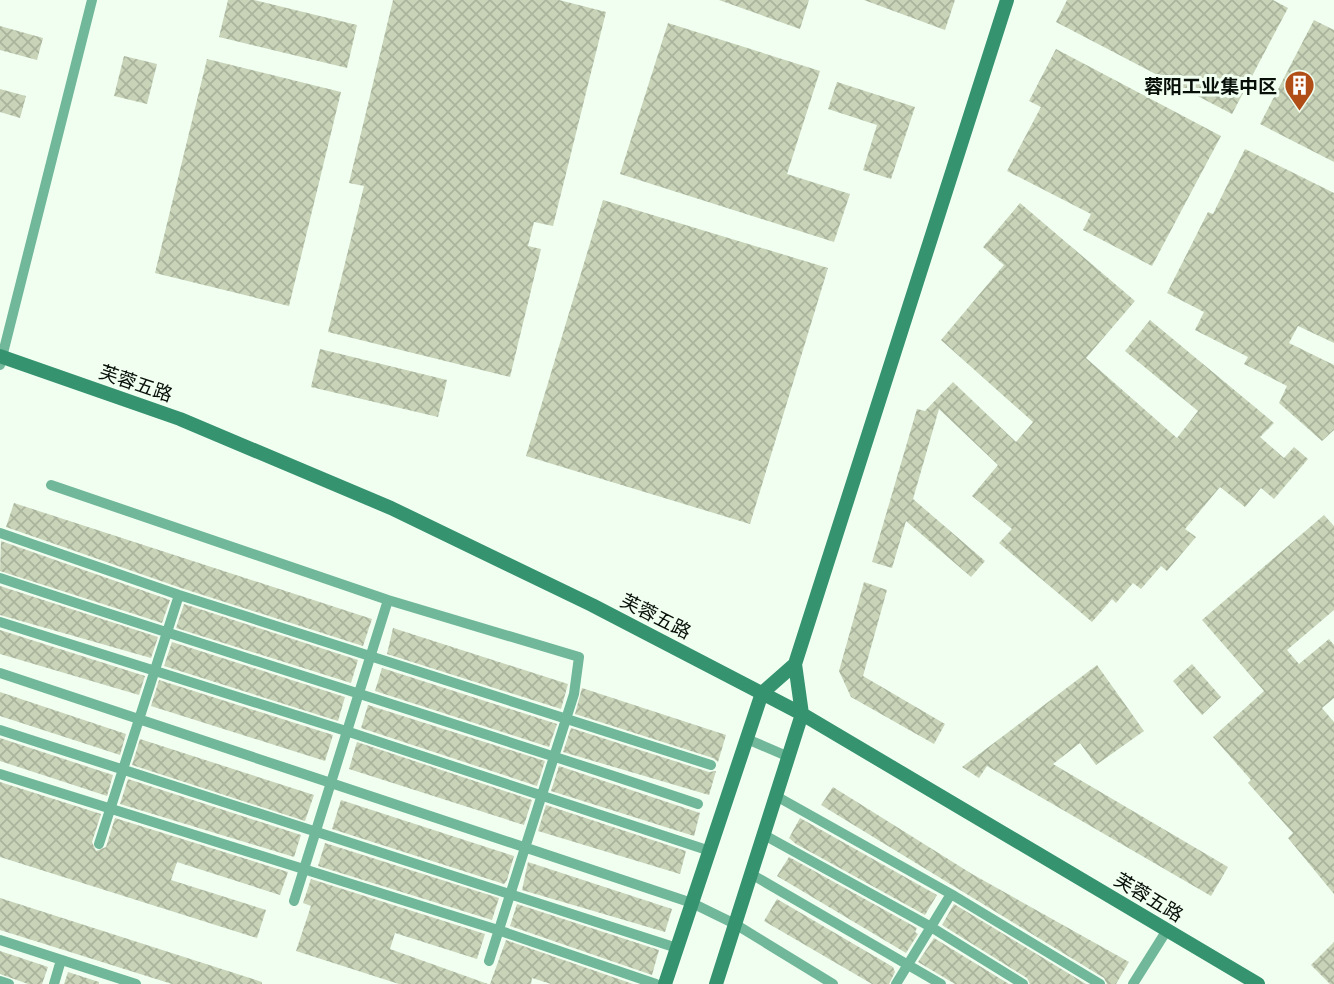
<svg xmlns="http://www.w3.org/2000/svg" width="1334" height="984" viewBox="0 0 1334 984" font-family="'PT Sans Narrow','Noto Sans SC',sans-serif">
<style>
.building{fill:url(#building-cross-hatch)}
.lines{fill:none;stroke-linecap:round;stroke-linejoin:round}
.street{stroke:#71b89a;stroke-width:10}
.secondary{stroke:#359370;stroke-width:14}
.labels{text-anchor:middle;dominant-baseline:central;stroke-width:6;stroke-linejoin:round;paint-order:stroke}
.poi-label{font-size:19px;font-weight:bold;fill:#080f08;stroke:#f1fff1;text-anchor:end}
.street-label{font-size:19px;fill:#080f08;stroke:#f1fff1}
</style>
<defs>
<pattern id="building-cross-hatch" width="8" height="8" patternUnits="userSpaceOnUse" patternTransform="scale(1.75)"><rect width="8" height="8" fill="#c8d3b8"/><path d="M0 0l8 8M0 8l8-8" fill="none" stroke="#aab49d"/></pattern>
</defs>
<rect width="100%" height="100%" fill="#f1fff1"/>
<path class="building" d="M228 0H254L357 25 347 68 219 37Z
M393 0H559L606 12 553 226 534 222 528 246 541 249 510 377 328 332 364 186 349 183Z
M719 0H809L800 29Z
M864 0H955L945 30Z
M1067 0H1273L1288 8 1232 114 1056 22Z
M1314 20 1334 30V162L1260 124Z
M668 23 820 71 787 174 850 194 834 242 620 174Z
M0 26 43 38 37 60 0 50Z
M1056 49 1221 136 1152 266 1083 230 1091 214 1007 171 1041 107 1029 101Z
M124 56 157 64 147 104 114 96Z
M207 59 341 92 289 306 155 273Z
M837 82 915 107 891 179 863 170 877 125 828 109Z
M0 89 26 96 20 118 0 112Z
M1245 149 1334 193V343L1298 326 1289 343 1334 365V430L1322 441 1279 403 1287 386 1244 364 1248 357 1195 330 1204 312 1167 293 1208 212 1213 214Z
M603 200 828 268 750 524 526 456Z
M1020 203 1135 301 1086 358 1177 438 1198 411 1125 351 1150 320 1274 423 1260 437 1284 458 1294 447 1308 459 1274 499 1261 488 1245 507 1220 487 1185 529 1196 537 1167 571 1161 566 1141 589 1133 583 1116 603 1112 599 1092 622 999 543 1012 529 972 496 998 465 939 409 913 499 985 561 971 577 906 521 892 568 872 562 917 409 925 411 953 382 1016 442 1033 422 941 340 1004 265 983 247Z
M320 349 447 380 438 417 311 387Z
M14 503 372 619 363 646 181 588 6 527Z
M1324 515 1334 526V610L1287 650 1299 664 1329 639 1334 645V698L1322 708 1334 722V894L1288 838 1293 833 1248 783 1251 780 1213 737 1264 691 1202 620Z
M1 541 170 600 162 623 0 571Z
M864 582 887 590 863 676 945 724 934 744 851 697 839 671Z
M0 586 158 637 151 658 0 615Z
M184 604 358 660 351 683 176 628Z
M393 628 568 684 561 709 387 654Z
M0 630 145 676 139 695 0 654Z
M172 642 345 697 338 721 164 666Z
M1192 664 1221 697 1202 715 1173 681Z
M1097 665 1144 731 1096 765 1080 743 1053 764 1228 867 1211 896 987 766 979 778 962 767Z
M382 668 557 724 549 747 375 691Z
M159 680 333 735 325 761 151 706Z
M582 688 726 735 718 762 713 758 575 714Z
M0 692 126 734 120 755 0 716Z
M368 705 545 761 537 786 361 728Z
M571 728 709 772 716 771 709 795 563 752Z
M0 738 113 775 107 796 0 761Z
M140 739 314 795 305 821 132 765Z
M357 742 532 800 524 825 349 769Z
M559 766 700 813 694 836 551 791Z
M128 779 301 835 294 857 120 804Z
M0 782 101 814 92 842 96 851 106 847 115 818 288 872 280 895 177 862 171 880 266 910 257 938 0 857Z
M833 787 972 874 1129 962 1116 984H1107L1104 978 821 805Z
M341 800 514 856 507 880 504 884 332 829Z
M546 805 686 851 680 874 538 831Z
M800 818 937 895 925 915 796 844 789 838Z
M325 843 499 898 492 920 318 866Z
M789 857 917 928 915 932 918 934 906 953 777 876Z
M528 862 672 909 665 932 522 890Z
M311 879 485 934 477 959 395 933 390 949 488 984H399L296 951 311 906 303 903Z
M0 898 262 982V984H172L0 930Z
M777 899 893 967 895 972 889 984H872L764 921Z
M517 904 659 950 652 975 510 926Z
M954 904 1086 984H1030L1027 978 942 925Z
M934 938 1009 984H955L918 962Z
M506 940 633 984H551L532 978 531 984H490Z
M1334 942V984H1330L1311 965Z
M0 951 48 967 42 984H28L0 974Z
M68 972 99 982V984H64Z"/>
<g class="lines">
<path class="street" d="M0 365 92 0
M51 485 388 600 579 657 574 694 489 961
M0 533 179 595 711 765
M0 578C232 655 466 726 698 804
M0 622 346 731 710 851
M0 673 692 903 735 924 833 984
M0 730 677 948
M747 739 789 757
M0 774 498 930 656 984
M776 796 951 894 1100 984
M764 835 931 927 1023 984
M99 844 179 595
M751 874 941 984
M294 901 388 600
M0 940 136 984
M0 981 9 984
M54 984 61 960
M896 984 951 894
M1133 984 1167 930"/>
<path class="secondary" d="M0 356 180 419 391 508 592 605 802 714 1258 984
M665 984 762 693 795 664
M716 984 802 714 795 664 1007 0"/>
</g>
<defs>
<symbol id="building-pin" viewBox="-11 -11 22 30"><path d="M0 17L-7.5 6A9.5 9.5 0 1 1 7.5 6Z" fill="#b14e17" stroke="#f1fff1"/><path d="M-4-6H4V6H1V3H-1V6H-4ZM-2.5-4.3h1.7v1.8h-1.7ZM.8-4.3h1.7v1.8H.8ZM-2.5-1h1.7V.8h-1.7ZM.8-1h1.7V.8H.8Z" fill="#fff"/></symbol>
</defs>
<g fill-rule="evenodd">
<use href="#building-pin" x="1282" y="68" width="35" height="47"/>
</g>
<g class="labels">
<g class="poi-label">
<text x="1277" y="86">蓉阳工业集中区</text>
</g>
<g class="street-label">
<text transform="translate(136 383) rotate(19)">芙蓉五路</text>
<text transform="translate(656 616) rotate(27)">芙蓉五路</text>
<text transform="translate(1149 897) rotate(31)">芙蓉五路</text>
</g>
</g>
</svg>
